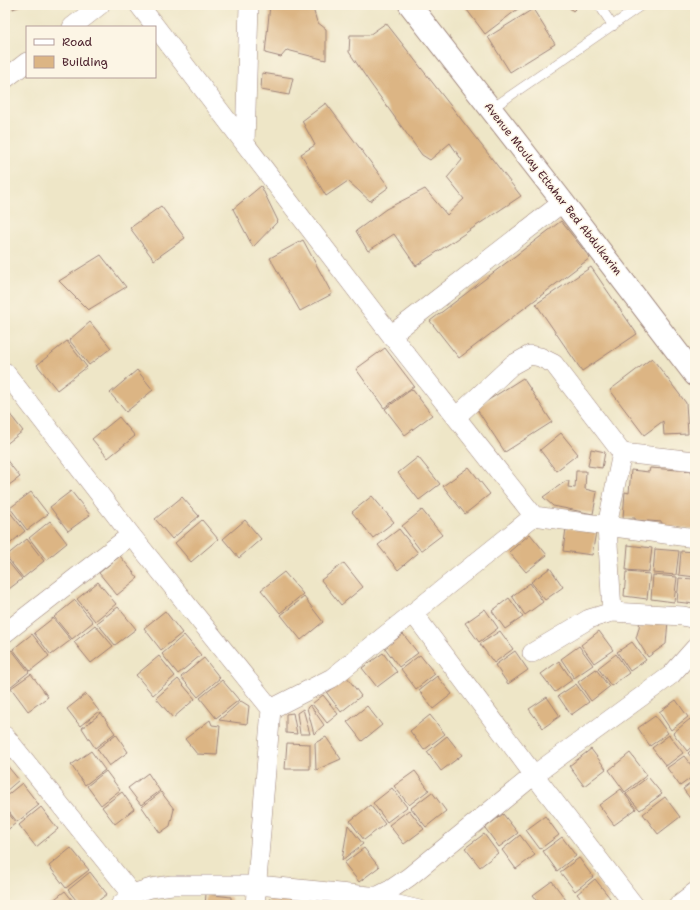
<svg xmlns="http://www.w3.org/2000/svg" width="700" height="910" viewBox="0 0 700 910" font-family="'Shantell Sans',sans-serif">
<style>
.building{fill:#dcb584}
.lines{fill:none;stroke-linecap:round;stroke-linejoin:round}
.service-casing{stroke:#9c8279;stroke-width:10}
.minor-casing{stroke:#9c8279;stroke-width:20}
.tertiary-casing{stroke:#9c8279;stroke-width:24}
.service{stroke:#fff;stroke-width:9}
.minor{stroke:#fff;stroke-width:19}
.tertiary{stroke:#fff;stroke-width:22}
.labels{text-anchor:middle;dominant-baseline:central;stroke-width:3;stroke-linejoin:round;paint-order:stroke}
.street-label{font-size:11px;fill:#4a1f2b;stroke:#fcf5e5}
</style>
<rect width="100%" height="100%" fill="#fcf5e5"/>
<filter id="ink" filterUnits="userSpaceOnUse"><feTurbulence type="fractalNoise" baseFrequency=".025" numOctaves="2"/><feDisplacementMap in="SourceGraphic" scale="8" xChannelSelector="R" yChannelSelector="G"/><feConvolveMatrix kernelMatrix="1 2 1 2 8 2 1 2 1" color-interpolation-filters="sRGB"/></filter>
<filter id="wash" filterUnits="userSpaceOnUse"><feTurbulence type="fractalNoise" baseFrequency=".012" numOctaves="4" result="noise"/><feDisplacementMap in="SourceGraphic" scale="16" xChannelSelector="R" yChannelSelector="G"/><feGaussianBlur stdDeviation="0.9" result="paint"/><feColorMatrix in="noise" values="0 0 0 0 0 0 0 0 0 0 0 0 0 0 0 0 0 1.4 0 .05"/><feComposite in="paint" operator="in"/></filter>
<g filter="url(#wash)">
<rect width="100%" height="100%" fill="#eee6c7"/>
<g id="blocks">
<path class="building" d="M14 5H23L13 9Z
M270 5H312L317 22 326 29V60L287 50 281 57 265 53Z
M465 5H523L485 34 464 6Z
M566 5H579L573 11Z
M533 9 555 44 510 72 488 37Z
M386 23 521 196 416 266 394 234 368 251 356 231 386 209 425 189 447 215 464 199 447 178 462 160 450 143 430 160 422 155 370 83 349 52 350 35H369Z
M262 73 293 78 289 95 261 90Z
M326 103 389 187 370 201 348 181 326 196 301 154 315 145 302 121Z
M261 186 278 221 253 247 233 209Z
M161 206 185 238 154 260 130 228Z
M561 221 590 258 459 358 430 321Z
M303 240 332 294 300 311 270 258Z
M101 255 126 287 88 310 59 281Z
M591 267 637 334 582 371 536 304Z
M90 322 111 348 89 365 69 340Z
M67 341 87 367 57 390 37 365Z
M385 348 414 386 384 408 356 369Z
M652 358 686 403 688 434 664 435 663 421 644 435 610 390Z
M137 370 153 390 126 412 110 393Z
M523 378 552 422 505 452 476 408Z
M412 389 432 415 405 435 385 409Z
M5 408 23 431 5 445Z
M119 417 135 436 108 458 92 439Z
M561 433 578 454 556 471 540 450Z
M591 449 605 452 602 468 588 466Z
M418 457 440 484 419 500 398 473Z
M5 458 20 477 5 488Z
M469 467 490 494 465 514 443 486Z
M650 468 692 471V476H695V529L661 526 662 522 635 520V518H623L625 492 629 493 631 470 649 472Z
M576 471H586L585 489 597 492 593 514 553 506 543 497 566 481H569L568 487 575 488Z
M71 491 90 515 68 531 50 507Z
M31 492 48 514 27 530 10 508Z
M372 496 394 522 373 538 352 512Z
M182 497 199 516 172 539 155 519Z
M8 510 25 531 5 548V512Z
M422 510 442 535 421 551 402 526Z
M202 520 218 539 191 562 175 543Z
M245 520 261 539 239 558 223 539Z
M50 521 67 543 46 560 29 538Z
M566 528 596 532 592 555 563 551Z
M399 529 418 553 398 570 378 545Z
M530 534 547 555 526 572 509 552Z
M27 539 44 561 23 578 6 556Z
M628 545 652 548 649 572 626 570Z
M655 549 679 551 676 575 653 573Z
M681 551 695 552V577L679 575Z
M120 556 138 578 117 595 99 573Z
M5 558 22 579 5 592Z
M344 563 363 587 341 605 321 580Z
M550 568 563 587 545 600 531 582Z
M284 572 303 594 280 613 261 590Z
M626 572 650 574 647 599 624 596Z
M653 575 677 577 674 602 651 599Z
M679 578 695 579V604L677 602Z
M98 582 116 604 95 621 77 599Z
M530 583 543 602 525 615 512 596Z
M304 597 323 622 301 640 281 615Z
M509 598 523 617 505 629 492 611Z
M75 600 93 622 72 639 54 617Z
M118 607 136 629 115 645 97 623Z
M485 609 498 628 479 642 465 623Z
M165 611 182 633 161 650 144 628Z
M640 617 668 621 666 644 648 657 636 638 639 628Z
M53 618 71 640 51 655 34 633Z
M95 625 113 646 91 663 74 642Z
M500 631 513 649 494 663 480 644Z
M599 631 613 650 594 663 581 645Z
M32 634 49 656 30 671 13 649Z
M403 634 418 653 399 667 385 648Z
M184 635 201 655 178 674 162 654Z
M632 642 646 660 630 671 617 652Z
M579 646 593 665 574 678 561 659Z
M12 650 29 672 10 687 5 681V655Z
M515 651 528 670 508 684 495 665Z
M383 653 397 672 377 687 362 668Z
M616 654 629 673 611 686 598 668Z
M420 655 435 674 416 689 401 669Z
M159 656 175 676 153 695 136 675Z
M204 658 220 678 198 697 181 677Z
M559 661 572 680 555 692 541 674Z
M596 669 609 687 591 701 578 682Z
M31 674 48 697 28 711 11 688Z
M437 676 452 694 433 709 419 690Z
M347 677 361 696 341 712 327 693Z
M178 679 195 699 173 718 156 698Z
M222 680 239 700 216 718 200 698Z
M576 684 589 702 571 715 558 696Z
M86 694 99 711 80 726 67 709Z
M323 695 338 714 327 723 312 704Z
M547 697 560 716 543 728 529 709Z
M676 700 688 717 671 730 659 712Z
M241 701 249 706 247 724 219 720Z
M310 705 324 725 314 734 307 708Z
M367 706 382 725 362 741 347 722Z
M303 709 310 734H300L297 713Z
M101 713 115 733 95 748 82 728Z
M293 713 297 734 286 733V714Z
M430 715 445 734 424 750 410 731Z
M655 716 668 733 650 746 638 728Z
M690 719 695 726V744L687 751 673 733Z
M210 720 212 725 220 726 217 755 197 754 185 739Z
M116 734 128 752 109 766 97 749Z
M669 735 683 753 666 766 652 748Z
M447 736 462 755 441 771 427 752Z
M326 737 341 759 316 770 315 743Z
M287 743 310 744V769H285Z
M695 747V762L688 753Z
M591 749 606 769 584 786 569 766Z
M91 751 105 770 85 785 71 765Z
M630 753 647 775 625 792 609 770Z
M684 756 695 770V775L680 786 667 768Z
M5 763 19 780 5 792Z
M106 771 120 790 101 805 87 786Z
M415 771 429 790 409 805 394 786Z
M148 773 160 791 141 805 128 788Z
M648 777 662 794 640 810 626 794Z
M695 780V805L683 789Z
M22 783 39 805 17 822 5 807V797Z
M392 788 407 807 387 822 373 803Z
M621 789 636 809 614 825 599 805Z
M122 792 134 809 115 824 102 807Z
M161 792 174 809 170 826 160 833 142 807Z
M432 792 446 811 426 827 411 808Z
M665 797 680 817 658 834 643 814Z
M370 805 385 824 364 840 350 821Z
M41 807 58 829 36 847 19 825Z
M5 809 16 823 5 832Z
M409 810 424 829 404 844 389 825Z
M503 814 518 833 499 847 485 828Z
M545 816 559 835 540 849 526 830Z
M348 825 363 844 342 860Z
M484 834 498 853 480 867 465 848Z
M520 835 535 855 516 869 502 850Z
M562 837 576 856 557 871 543 851Z
M71 848 89 870 66 888 49 866Z
M364 848 379 867 359 882 344 863Z
M579 858 593 877 575 891 560 872Z
M90 872 107 894 93 905H80L68 890Z
M595 879 610 898 601 905H586L577 894Z
M552 881 566 900 559 905H541L533 895Z
M65 891 76 905H47Z
M206 894 231 897V905H205Z
M269 899 293 902V905H268Z
M298 902 310 904V905H297Z"/>
</g>
</g>
<g filter="url(#ink)">
<use href="#blocks" fill-opacity="0" stroke="#9c8279" stroke-width="1"/>
<g class="lines">
<defs>
<path id="service" d="M599 5 613 26
M491 109 642 5
M382 896 420 905"/>
<path id="minor" d="M139 5 391 335 534 516
M72 27 100 5
M5 79 27 62
M245 144 249 5
M391 335 563 202
M5 372 131 535 271 709 255 905
M456 417 512 365 530 355 540 357 554 364 622 453
M612 612 607 526 622 453 695 461
M413 613 534 775 634 905
M5 633 131 535
M532 653 589 619 612 612 683 616 695 619
M271 709 332 678 534 516 695 538
M5 736 132 894
M120 905 132 894 151 888 172 885H258L369 896H378L390 890 409 877 534 775 671 675 695 648
M678 905 695 892"/>
<path id="tertiary" d="M410 5 563 202 695 375"/>
</defs>
<use href="#service" class="service-casing"/>
<use href="#minor" class="minor-casing"/>
<use href="#tertiary" class="tertiary-casing"/>
<use href="#service" class="service"/>
<use href="#minor" class="minor"/>
<use href="#tertiary" class="tertiary"/>
</g>
</g>
<g class="labels">
<g class="street-label">
<text transform="translate(553 189) rotate(52)">Avenue Moulay Ettahar Bed Abdulkarim</text>
</g>
</g>
<rect width="700" height="910" fill="none" stroke="#fcf5e5" stroke-width="20"/>
<rect x="26" y="26" width="130" height="52" fill="#fcf5e5" stroke="#b59f9b"/>
<rect x="34" y="39" width="20" height="6" fill="#ffffff" stroke="#b59f9b"/>
<text x="62" y="46" font-size="12" fill="#4a1f2b">Road</text>
<rect x="34" y="56" width="20" height="12" fill="#dcb584" stroke="#b59f9b"/>
<text x="62" y="66" font-size="12" fill="#4a1f2b">Building</text>
</svg>
